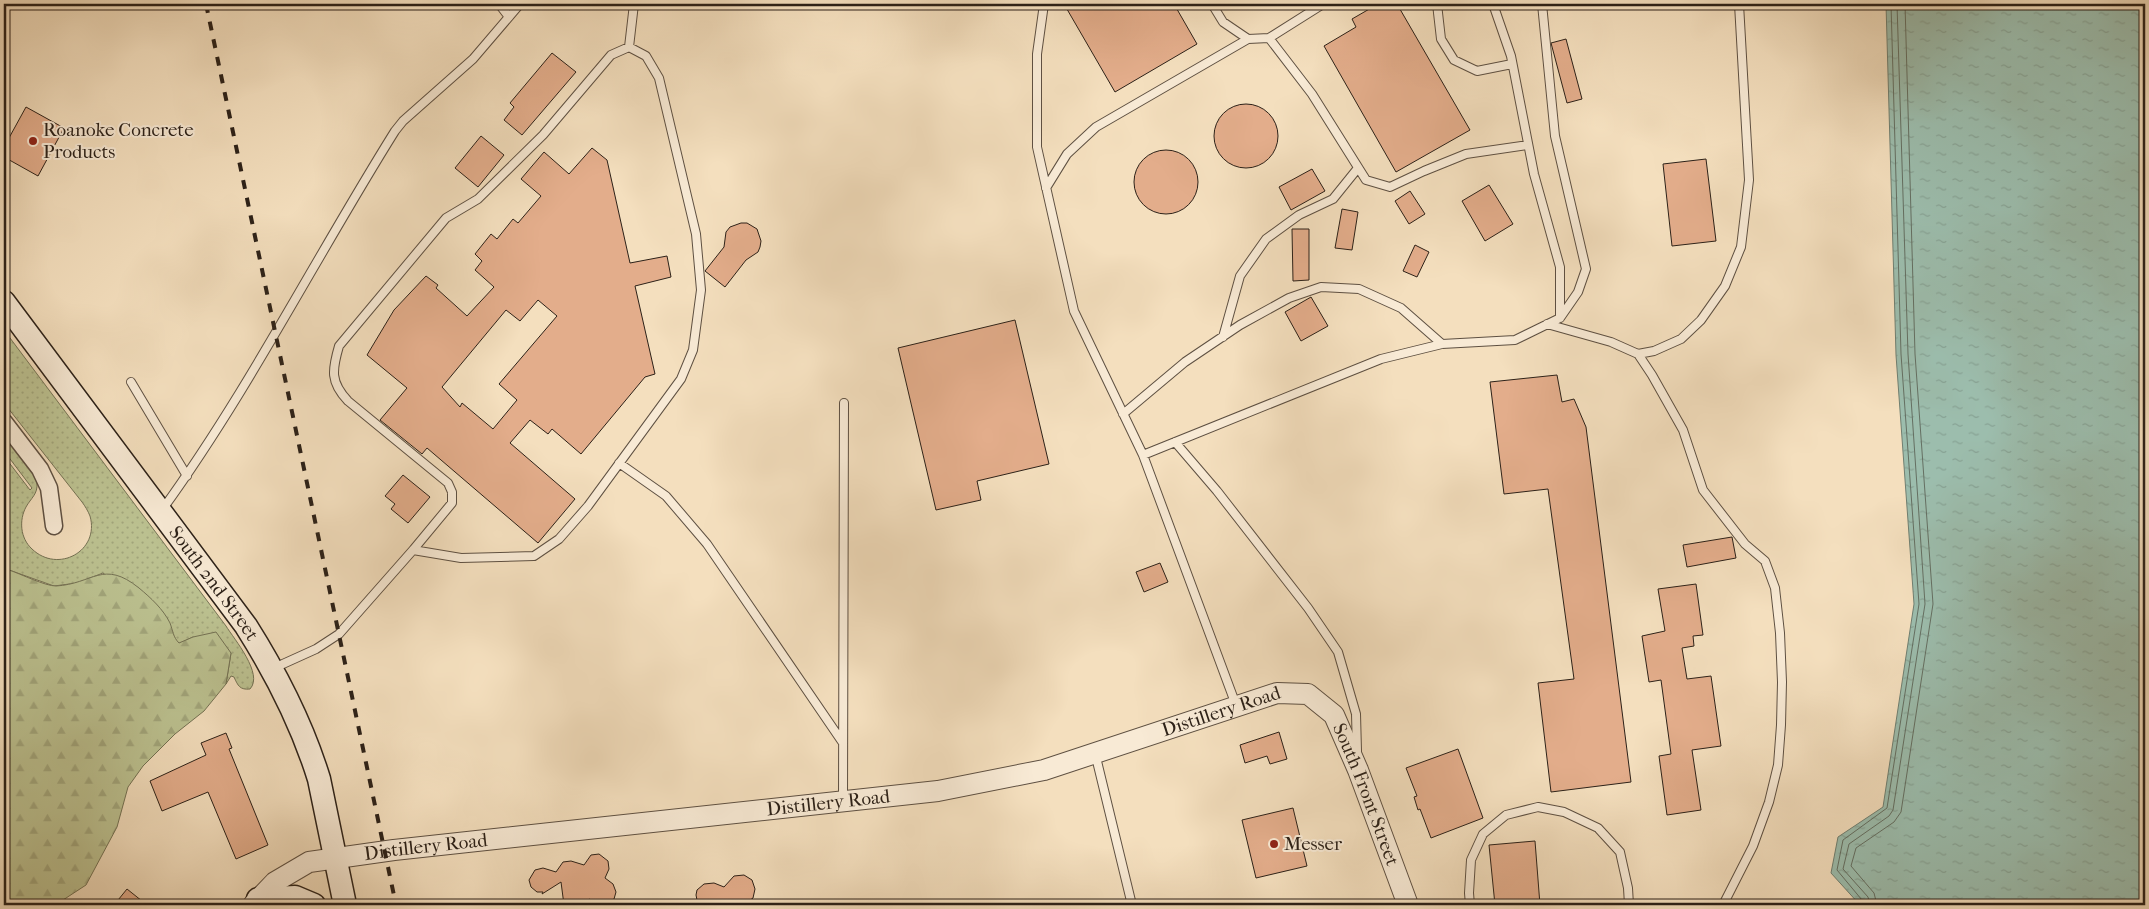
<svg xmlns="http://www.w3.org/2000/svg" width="2149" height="909" viewBox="0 0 2149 909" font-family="'IM FELL French Canon',serif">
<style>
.grass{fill:url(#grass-dots);stroke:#747254}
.forest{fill:url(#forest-firs);stroke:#747254}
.water{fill:url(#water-ripples);stroke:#6f7f71}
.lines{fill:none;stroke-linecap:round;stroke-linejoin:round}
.shore{stroke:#646f62;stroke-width:1}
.building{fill:#e3ad8b;stroke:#2c2118;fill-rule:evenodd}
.service-casing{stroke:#5e5042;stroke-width:10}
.minor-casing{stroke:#5e5042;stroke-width:19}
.tertiary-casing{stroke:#5e5042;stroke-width:22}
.secondary-casing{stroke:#2c2118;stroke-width:25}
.service{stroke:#f8ead5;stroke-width:8}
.minor{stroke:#f8ead5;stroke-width:16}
.tertiary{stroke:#f8ead5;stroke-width:20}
.secondary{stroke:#f8ead5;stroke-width:22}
.rail{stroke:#2c2118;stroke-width:4;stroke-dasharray:9 9;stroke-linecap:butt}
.poi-dot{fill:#8f2418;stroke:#f8ead5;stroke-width:2}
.labels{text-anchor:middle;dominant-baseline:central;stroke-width:4;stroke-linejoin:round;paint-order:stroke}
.poi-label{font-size:19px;fill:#2c2118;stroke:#f8ead5;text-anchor:start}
.street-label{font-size:19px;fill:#2c2118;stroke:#f8ead5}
</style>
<defs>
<pattern id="grass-dots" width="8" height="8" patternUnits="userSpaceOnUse" patternTransform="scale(1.25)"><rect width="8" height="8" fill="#bcc291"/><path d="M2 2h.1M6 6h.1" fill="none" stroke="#a2a67c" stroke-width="1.8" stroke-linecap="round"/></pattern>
<pattern id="forest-firs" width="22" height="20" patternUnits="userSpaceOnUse" patternTransform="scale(1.25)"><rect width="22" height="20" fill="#bcc291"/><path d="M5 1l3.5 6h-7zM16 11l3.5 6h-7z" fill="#a2a67c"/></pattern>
<pattern id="water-ripples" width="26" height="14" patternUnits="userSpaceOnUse" patternTransform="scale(1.25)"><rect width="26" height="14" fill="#9cbdad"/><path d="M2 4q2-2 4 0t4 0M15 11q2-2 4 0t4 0" fill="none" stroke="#87a294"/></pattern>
</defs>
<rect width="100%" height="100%" fill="#f4dfbe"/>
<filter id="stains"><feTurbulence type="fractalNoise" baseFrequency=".004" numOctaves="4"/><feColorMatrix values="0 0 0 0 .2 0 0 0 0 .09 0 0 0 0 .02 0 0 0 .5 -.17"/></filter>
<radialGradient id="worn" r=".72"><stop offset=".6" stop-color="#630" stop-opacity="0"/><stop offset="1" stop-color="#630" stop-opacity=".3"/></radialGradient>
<path class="grass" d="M4 330 226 626C234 639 264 674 250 689 240 690 238 686 234 677L231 676 226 684 231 653 193 637 178 644 174 638 169 623 103 573 77 583 54 586 9 570 4 572V456L30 490 32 488 4 451V436C12 448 35 470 37 483 38 494 31 498 26 507 19 520 20 538 32 549 58 574 100 551 90 516 88 511 85 506 82 502L4 403Z"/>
<path class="forest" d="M9 570C21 574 45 586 56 586 93 584 103 559 139 588 151 598 163 609 170 623 173 631 173 637 179 643L193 637 216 632 231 653 226 684 204 711 175 734 143 766 128 787 117 827 86 885 63 900 33 902 30 905H4V572Z"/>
<path class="water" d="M1886 4H2145V905H1860L1831 873 1838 837 1883 807 1914 604 1896 355Z"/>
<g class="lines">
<path class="shore" d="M1863 905 1862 900 1837 870 1843 840 1887 808 1919 604 1901 354 1891 4
M1870 905 1868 897 1843 869 1849 844 1889 816 1893 810 1925 604 1908 354 1897 4
M1877 905 1874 893 1851 866 1856 848 1894 822 1901 812 1933 604 1915 354 1905 4"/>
</g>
<path class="building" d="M1064 4H1174L1197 44 1115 92Z
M1378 4H1397L1470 130 1396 172 1324 46 1356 27 1352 19Z
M1566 39 1582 99 1567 103 1551 43Z
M552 53 576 72 522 135 504 120 514 107 510 103Z
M1214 136a32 32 0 1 1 64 0a32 32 0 1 1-64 0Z
M26 107 64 128 38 176 4 157V147Z
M481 136 504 155 478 187 455 168Z
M592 148 607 160 630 263 667 256 671 277 635 286 655 374 645 377 581 454 552 429 548 434 530 420 510 443 575 499 538 543 427 448 422 454 380 420 407 388 367 355 394 310 426 276 438 285 436 288 467 316 494 287 475 270 482 261 475 254 491 234 497 239 513 219 518 223 541 196 521 179 544 152 569 174ZM538 300 557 316 499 384 517 400 493 429 462 403 460 407 442 387 506 310 520 321Z
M1134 182a32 32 0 1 1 64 0a32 32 0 1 1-64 0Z
M1706 159 1716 241 1672 246 1663 164Z
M1312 169 1325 191 1291 210 1279 187Z
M1489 185 1513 224 1485 241 1462 201Z
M1410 191 1425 214 1409 224 1395 201Z
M1342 209 1358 212 1352 250 1335 248Z
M741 223H747L757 229 761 241 760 247 758 252 746 260 725 287 705 271 724 247 726 232 730 227Z
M1292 229H1309V280L1293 281Z
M1415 245 1429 252 1417 277 1403 271Z
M1311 297 1328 326 1301 341 1285 312Z
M1015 320 1049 464 977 481 981 500 936 510 898 348Z
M1557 375 1562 402 1574 399 1586 427 1631 782 1551 792 1538 683 1574 679 1548 489 1504 494 1490 382Z
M403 475 430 497 408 523 391 509 395 504 385 496Z
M1732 537 1736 558 1687 567 1683 545Z
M1160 563 1168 582 1144 592 1136 572Z
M1696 584 1703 635 1693 636 1694 646 1682 648 1687 679 1711 676 1721 746 1692 750 1701 810 1667 815 1659 756 1671 754 1661 680 1649 682 1642 636 1665 631 1658 589Z
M1279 732 1287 759 1270 764 1267 756 1245 763 1240 745Z
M226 733 232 748 229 749 268 845 236 859 208 792 162 811 150 781 206 755 201 743Z
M1458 749 1483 818 1431 838 1420 809 1418 810 1414 797 1417 796 1406 768Z
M1293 808 1307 866 1256 878 1242 820Z
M1535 841 1540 905H1495L1489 845Z
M599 854 608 861 609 869 605 878 613 884 616 892 614 899 608 904 600 905 589 899 586 905H564L561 882 542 894 543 892H537L531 887 529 880 535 870 543 868 556 872 563 862 571 861 584 865 591 855Z
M744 875 752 880 755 889 753 898 749 901 740 904 725 901 723 905H698L696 895 697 890 704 884 714 883 724 887 734 876Z
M127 889 147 905H114Z"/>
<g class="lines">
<defs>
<path id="service" d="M499 4 509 17
M1044 4 1037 54V147L1074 311 1143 455 1236 705
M1212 4 1223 22 1248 39 1269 38 1312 94 1366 180 1390 187 1424 171 1466 154 1528 145
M1437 4 1441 39 1454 60 1477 71 1512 64
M1493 4 1511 56 1534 174 1560 267V318
M1269 38 1323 4
M629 47 634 4
M1046 188 1067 154 1096 127 1248 39
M1547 324 1611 342 1638 354 1652 375 1683 430 1703 490 1745 544 1765 561 1775 588 1780 633 1782 682 1781 725 1778 765 1769 802 1753 846 1723 905
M1223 337 1240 276 1266 239 1299 215 1333 199 1358 168
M1638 354 1654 351 1681 339 1701 320 1725 286 1741 247 1749 180 1739 4
M131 382 187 476
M1123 414 1185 362 1240 325 1289 298 1321 287 1359 289 1401 308 1442 344
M1175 442 1217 491 1308 608 1338 652 1356 714 1357 751
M1143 455 1381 359 1442 344 1515 340 1560 318 1578 292 1586 269 1555 136 1542 4
M619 463 666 496 707 544 843 743
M162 510C249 390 316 257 395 131L403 121 473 59 520 4
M274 668 316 649 339 634 413 550 452 503V492L448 483 348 401C330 382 332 370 339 346L446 218 478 199 543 135 611 55 629 47 646 56 659 78 696 234 701 290 693 350 681 379 588 506 559 539 534 556 461 558 413 550
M1095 753 1132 905
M843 799 844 403
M1470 905 1469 893 1471 860 1483 834 1506 815 1538 807 1564 812 1598 828 1620 852 1628 888 1629 905"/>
<path id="minor" d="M4 422 40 469 49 488 54 526"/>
<g id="tertiary">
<path id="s1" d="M253 905 275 882 309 862 394 850 938 791 1044 770 1277 693 1308 694 1334 715 1358 770 1408 905"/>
</g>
<g id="secondary">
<path id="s2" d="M4 302 246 626C277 675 302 724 319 779L345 905"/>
<path d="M258 899 295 897 314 905"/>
</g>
</defs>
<use href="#service" class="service-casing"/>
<use href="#minor" class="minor-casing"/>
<use href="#tertiary" class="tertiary-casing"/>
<use href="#secondary" class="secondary-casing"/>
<use href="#service" class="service"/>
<use href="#minor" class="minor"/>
<use href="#tertiary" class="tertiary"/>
<use href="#secondary" class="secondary"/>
<path class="rail" d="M206 4 396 905"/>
</g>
<g class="poi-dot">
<circle cx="33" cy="141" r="5"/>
<circle cx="1274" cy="844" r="5"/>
</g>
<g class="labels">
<g class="poi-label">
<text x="43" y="130">Roanoke Concrete<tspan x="43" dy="22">Products</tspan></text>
<text x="1284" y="844">Messer</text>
</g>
<g class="street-label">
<text stroke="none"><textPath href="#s2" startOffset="351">South 2nd Street</textPath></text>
<text stroke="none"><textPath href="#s1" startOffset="999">Distillery Road</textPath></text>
<text stroke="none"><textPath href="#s1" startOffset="1208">South Front Street</textPath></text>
<text stroke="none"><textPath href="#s1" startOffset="594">Distillery Road</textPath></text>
<text stroke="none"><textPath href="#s1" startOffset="189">Distillery Road</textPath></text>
</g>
</g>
<rect width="2149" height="909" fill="none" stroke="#f4dfbe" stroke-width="20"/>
<rect x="5" y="5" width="2139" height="899" fill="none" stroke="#2c2118" stroke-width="2.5"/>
<rect x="10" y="10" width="2129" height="889" fill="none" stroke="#2c2118"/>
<rect width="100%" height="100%" filter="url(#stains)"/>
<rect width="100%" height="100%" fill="url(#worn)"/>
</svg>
